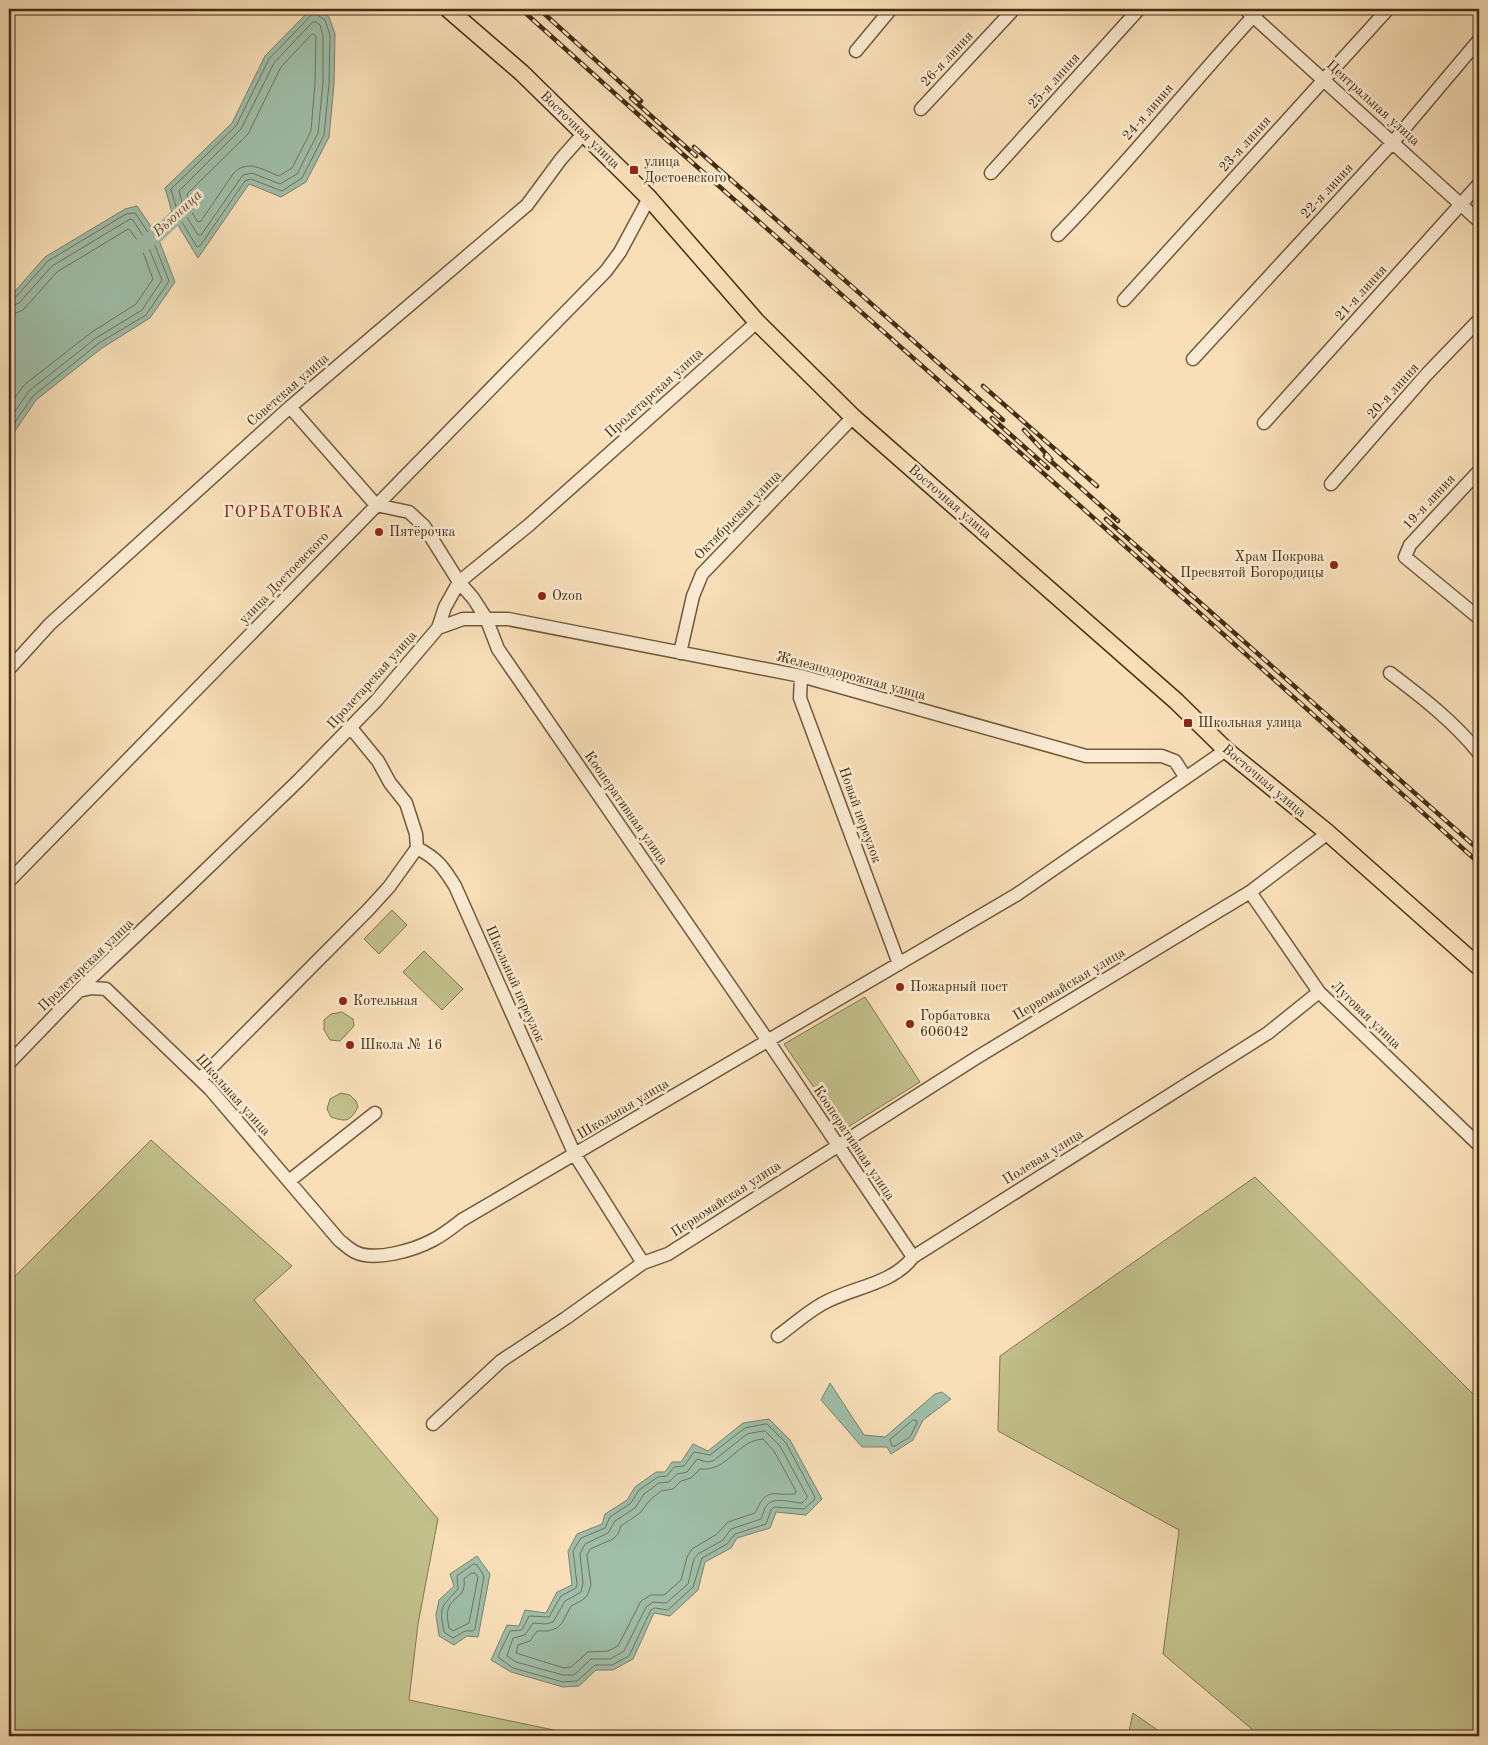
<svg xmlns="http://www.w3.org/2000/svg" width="1488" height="1745" viewBox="0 0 1488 1745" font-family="'Old Standard TT',serif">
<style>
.green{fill:#c2c08b;stroke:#83764e}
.water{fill:#9fbda8;stroke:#7b836c}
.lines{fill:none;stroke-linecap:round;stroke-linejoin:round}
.shore{stroke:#72755c;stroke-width:1}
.river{stroke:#9fbda8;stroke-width:15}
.minor-casing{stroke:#715a3b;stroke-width:15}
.major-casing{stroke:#442d11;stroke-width:19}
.minor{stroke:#faead1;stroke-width:12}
.major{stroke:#f8dfb8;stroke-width:16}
.rail-casing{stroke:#442d11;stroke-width:4.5}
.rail{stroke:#faead1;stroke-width:2.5;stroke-dasharray:8;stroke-linecap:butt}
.poi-dot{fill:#8f2418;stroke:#faead1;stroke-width:2}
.labels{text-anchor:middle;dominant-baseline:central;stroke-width:5;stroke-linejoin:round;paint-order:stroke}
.street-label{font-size:14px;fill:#442d11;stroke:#faead1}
.poi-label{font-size:14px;fill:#442d11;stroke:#faead1;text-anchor:start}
.water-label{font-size:15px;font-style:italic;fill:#5b5137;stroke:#faead1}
.quarter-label{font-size:16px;letter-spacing:1px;fill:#7a1f14;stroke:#faead1}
</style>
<rect width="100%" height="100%" fill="#f8dfb8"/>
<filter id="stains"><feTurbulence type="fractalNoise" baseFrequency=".004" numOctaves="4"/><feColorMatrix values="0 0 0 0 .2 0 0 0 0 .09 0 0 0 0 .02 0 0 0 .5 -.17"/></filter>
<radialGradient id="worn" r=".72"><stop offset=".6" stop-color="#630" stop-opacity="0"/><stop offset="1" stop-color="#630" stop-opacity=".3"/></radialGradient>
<path class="green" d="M392 910 407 925 379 954 364 939Z
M424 951 463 989 442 1010 403 972Z
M865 997 920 1082 843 1130 784 1044Z
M342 1012 353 1019 354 1026 340 1041 330 1040 324 1030V1020L331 1014Z
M341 1093 350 1095 356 1101 358 1107C350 1122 346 1122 331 1117L327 1109 330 1099Z
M151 1140 292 1266 254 1300 438 1519 418 1624 409 1700 554 1730 572 1736H9V1282Z
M1255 1177 1479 1400V1736H1260L1163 1654 1179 1530 998 1431 1000 1356Z
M1133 1713 1166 1736H1128Z"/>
<path class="water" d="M311 9H317L329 17 335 34 334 84 329 137 306 182 281 197 249 184 198 258 174 219 165 188 232 123 265 56Z
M137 206 157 235 175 282 150 318 102 348 36 400 9 440V298L45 257 125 209Z
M830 1383 864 1435 885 1437 935 1394 942 1392 951 1399 923 1420 913 1440 891 1454 887 1447H862L821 1400Z
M769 1419 790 1440 822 1499 806 1515 776 1512 770 1528 737 1538 731 1548 705 1562 698 1590 670 1616 654 1613 633 1659 613 1670H596L579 1686 563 1687 511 1672 491 1660 507 1625 519 1626 525 1610 546 1613 557 1592 572 1585 568 1551 577 1534 602 1524 605 1514 627 1500 635 1487 656 1472H665L672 1462H681L693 1444 708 1451 743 1423Z
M477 1556 490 1574 478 1637 467 1636 454 1645 439 1636 436 1615 439 1600 454 1586 450 1574Z"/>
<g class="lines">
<path class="shore" d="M314 13 325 20 330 35 329 84 324 135 302 178 282 191 251 179 245 181 200 246 197 247 179 217 171 189 236 126 269 59Z
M313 22H316L320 25 323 36V83L318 133 297 174 280 184 252 173 243 175 201 235H198L185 214 179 191 241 129 274 63Z
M314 34 316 37 315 83 311 131 292 168 279 176C263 170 247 158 233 174L201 221 198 222 191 211 187 194 248 134 281 67 311 35Z
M9 301 14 299 48 261 126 214 135 213 152 238 169 281 146 315 99 343 33 396 9 431
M9 307 19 303 52 266 130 219 133 220 146 241 162 280 142 310 96 338 29 391 9 420
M9 314 16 313 23 310 57 272 128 229 130 230 140 244 153 279 136 304 92 332 24 385 9 406
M913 1420H916L917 1423 910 1437 895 1446H892L890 1440Z
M767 1424 786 1443 815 1497 814 1500 804 1509 774 1507 771 1510 766 1524 735 1534 727 1544 702 1558 693 1587 668 1610 655 1608 651 1610 629 1656 612 1665H595L577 1681 563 1682 513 1668 499 1658 498 1656 510 1631 522 1630 529 1616 549 1617 561 1596 576 1588 577 1584 573 1551 581 1538 605 1528 610 1517 631 1503 639 1490 658 1477 667 1476 674 1467 684 1466 694 1452 710 1455 745 1428Z
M765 1431 780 1446 807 1496V1498L802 1503C792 1503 775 1496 767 1505 764 1508 763 1515 761 1519L731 1529 723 1540 698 1554 694 1559 688 1584 666 1603 653 1602 646 1607 624 1651 610 1659H591L574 1675H563L516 1662 507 1656 513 1638 525 1635 533 1623 546 1624 553 1622 565 1601 581 1592 583 1583 580 1554 585 1544 608 1533 615 1521 635 1508 644 1494 659 1483 669 1482 677 1474 687 1472 697 1459 707 1462 713 1461 747 1434Z
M763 1439 774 1451 796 1491 795 1494C770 1496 768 1486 755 1513L728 1522 717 1534 692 1549 687 1557 681 1580 664 1595H651L641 1601 618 1646 608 1651 588 1652 571 1667 564 1668 516 1653 518 1645 530 1641 537 1631H548L557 1628 562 1623 571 1606 581 1601 587 1596 591 1585 587 1555 590 1549 613 1539 618 1534 621 1526 640 1513 650 1500 661 1491 673 1489 681 1481 691 1478 700 1469C728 1472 737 1440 763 1439Z
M474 1564 477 1565 484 1576 475 1629 473 1631H465L453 1638 444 1632C439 1605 441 1608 458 1589L457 1576Z
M472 1573H475L478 1577 469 1623 453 1631 449 1628C448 1621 446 1614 449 1607 455 1594 466 1598 464 1579Z"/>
<path class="river" d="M140 246 157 235 189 205"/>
<defs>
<path id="minor" d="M1245 9 1479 221
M856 51 891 9
M921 109 1014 9
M991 173 1139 9
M1058 235C1129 163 1191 83 1260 9
M1124 300 1388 9
M1193 359 1393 142 1479 40
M290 407 376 505 409 512 424 526 459 582 473 598 486 618 498 649 768 1041 913 1257
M1264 423 1479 184
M1479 471 1410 545 1405 557 1479 618
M1331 484 1426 375 1479 320
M438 628 463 619H508L801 676 1086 756H1162L1175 761 1186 778
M680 653 693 596 702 574 853 417
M9 669 50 624 290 407 527 205 561 159 584 133
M1390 673C1422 697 1454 722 1479 753
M801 676 800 698 899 964
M351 728 378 761 390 783 406 803 416 834 417 848C438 859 443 867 455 886L575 1155 643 1263
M9 881 606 271 620 252 649 198
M1250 892 1319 992 1479 1145
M78 991 92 988 106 989 210 1089 339 1240C344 1244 349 1249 355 1252 375 1262 414 1250 433 1240 443 1235 453 1227 462 1220L1016 895 1226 750
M9 1063 91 978 191 884 299 780 376 701 438 628 445 607 459 582 529 525 757 322
M200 1079 368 910 389 887 417 848
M289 1181 375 1113
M778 1336C792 1326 806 1313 822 1304 851 1287 892 1285 913 1257L1268 1033 1319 992
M433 1424 501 1361 566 1318 643 1263 668 1254 976 1058 1250 892 1328 833"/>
<path id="major" d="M448 9 522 73 626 175 649 198 757 322 853 417 1176 701 1226 750 1328 833 1479 967"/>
</defs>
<use href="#minor" class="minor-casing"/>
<use href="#major" class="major-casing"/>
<use href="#minor" class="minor"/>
<use href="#major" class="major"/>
<defs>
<path id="rail" d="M521 9 651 126 1059 487 1479 863
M539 9 641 101
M631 98 696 156
M694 147 1003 420
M983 386 1097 486
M992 418 1048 468
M1024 430 1051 459
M1045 456 1118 521
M1106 519 1479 850"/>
</defs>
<use href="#rail" class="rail-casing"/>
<use href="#rail" class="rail"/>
</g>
<g class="poi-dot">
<rect x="629" y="165" width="10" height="10" rx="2.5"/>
<circle cx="379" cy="532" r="5"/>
<circle cx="1334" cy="565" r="5"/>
<circle cx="542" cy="596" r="5"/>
<rect x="1183" y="718" width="10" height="10" rx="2.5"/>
<circle cx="900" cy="987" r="5"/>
<circle cx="343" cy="1001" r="5"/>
<circle cx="910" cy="1024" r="5"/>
<circle cx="350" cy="1045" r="5"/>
</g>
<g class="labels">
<g class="street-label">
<text transform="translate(947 59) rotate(-47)">26-я линия</text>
<text transform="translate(1054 81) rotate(-48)">25-я линия</text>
<text transform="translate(1373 103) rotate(42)">Центральная улица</text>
<text transform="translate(1148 112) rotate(-49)">24-я линия</text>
<text transform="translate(580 130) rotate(44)">Восточная улица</text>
<text transform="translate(1245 144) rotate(-48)">23-я линия</text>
<text transform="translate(1327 191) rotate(-47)">22-я линия</text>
<text transform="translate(1361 293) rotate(-48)">21-я линия</text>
<text transform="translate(288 390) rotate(-41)">Советская улица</text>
<text transform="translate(1393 391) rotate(-48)">20-я линия</text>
<text transform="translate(654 393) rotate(-42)">Пролетарская улица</text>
<text transform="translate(950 502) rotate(41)">Восточная улица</text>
<text transform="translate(1429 502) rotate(-47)">19-я линия</text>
<text transform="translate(738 515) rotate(-46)">Октябрьская улица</text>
<text transform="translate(284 578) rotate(-46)">улица Достоевского</text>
<text transform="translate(851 676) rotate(15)">Железнодорожная улица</text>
<text transform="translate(372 680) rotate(-48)">Пролетарская улица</text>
<text transform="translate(1264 781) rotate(40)">Восточная улица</text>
<text transform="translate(626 808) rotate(55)">Кооперативная улица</text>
<text transform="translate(860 815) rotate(70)">Новый переулок</text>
<text transform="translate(86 965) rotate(-44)">Пролетарская улица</text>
<text transform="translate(515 984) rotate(66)">Школьный переулок</text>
<text transform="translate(1069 984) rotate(-31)">Первомайская улица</text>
<text transform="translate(1366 1015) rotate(44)">Луговая улица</text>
<text transform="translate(233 1095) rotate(48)">Школьная улица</text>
<text transform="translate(623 1109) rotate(-31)">Школьная улица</text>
<text transform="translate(854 1143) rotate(56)">Кооперативная улица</text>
<text transform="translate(1043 1157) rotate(-32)">Полевая улица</text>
<text transform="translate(726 1199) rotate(-33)">Первомайская улица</text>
</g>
<g class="poi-label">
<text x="644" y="162">улица<tspan x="644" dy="16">Достоевского</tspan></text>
<text x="389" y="532">Пятёрочка</text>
<text x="1324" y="557" text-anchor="end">Храм Покрова<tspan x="1324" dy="16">Пресвятой Богородицы</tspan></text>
<text x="552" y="596">Ozon</text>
<text x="1198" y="723">Школьная улица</text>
<text x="910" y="987">Пожарный пост</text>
<text x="353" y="1001">Котельная</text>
<text x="920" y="1016">Горбатовка<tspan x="920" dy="16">606042</tspan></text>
<text x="360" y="1045">Школа № 16</text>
</g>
<g class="water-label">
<text transform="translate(178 214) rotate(-43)">Вьюница</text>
</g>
<g class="quarter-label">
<text x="284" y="513">ГОРБАТОВКА</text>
</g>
</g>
<rect width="1488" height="1745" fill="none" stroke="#f8dfb8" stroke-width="30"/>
<rect x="10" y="10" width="1468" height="1725" fill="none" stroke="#442d11" stroke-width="2.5"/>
<rect x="15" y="15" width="1458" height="1715" fill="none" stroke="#442d11"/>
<rect width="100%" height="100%" filter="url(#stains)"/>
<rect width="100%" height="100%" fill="url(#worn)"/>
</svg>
